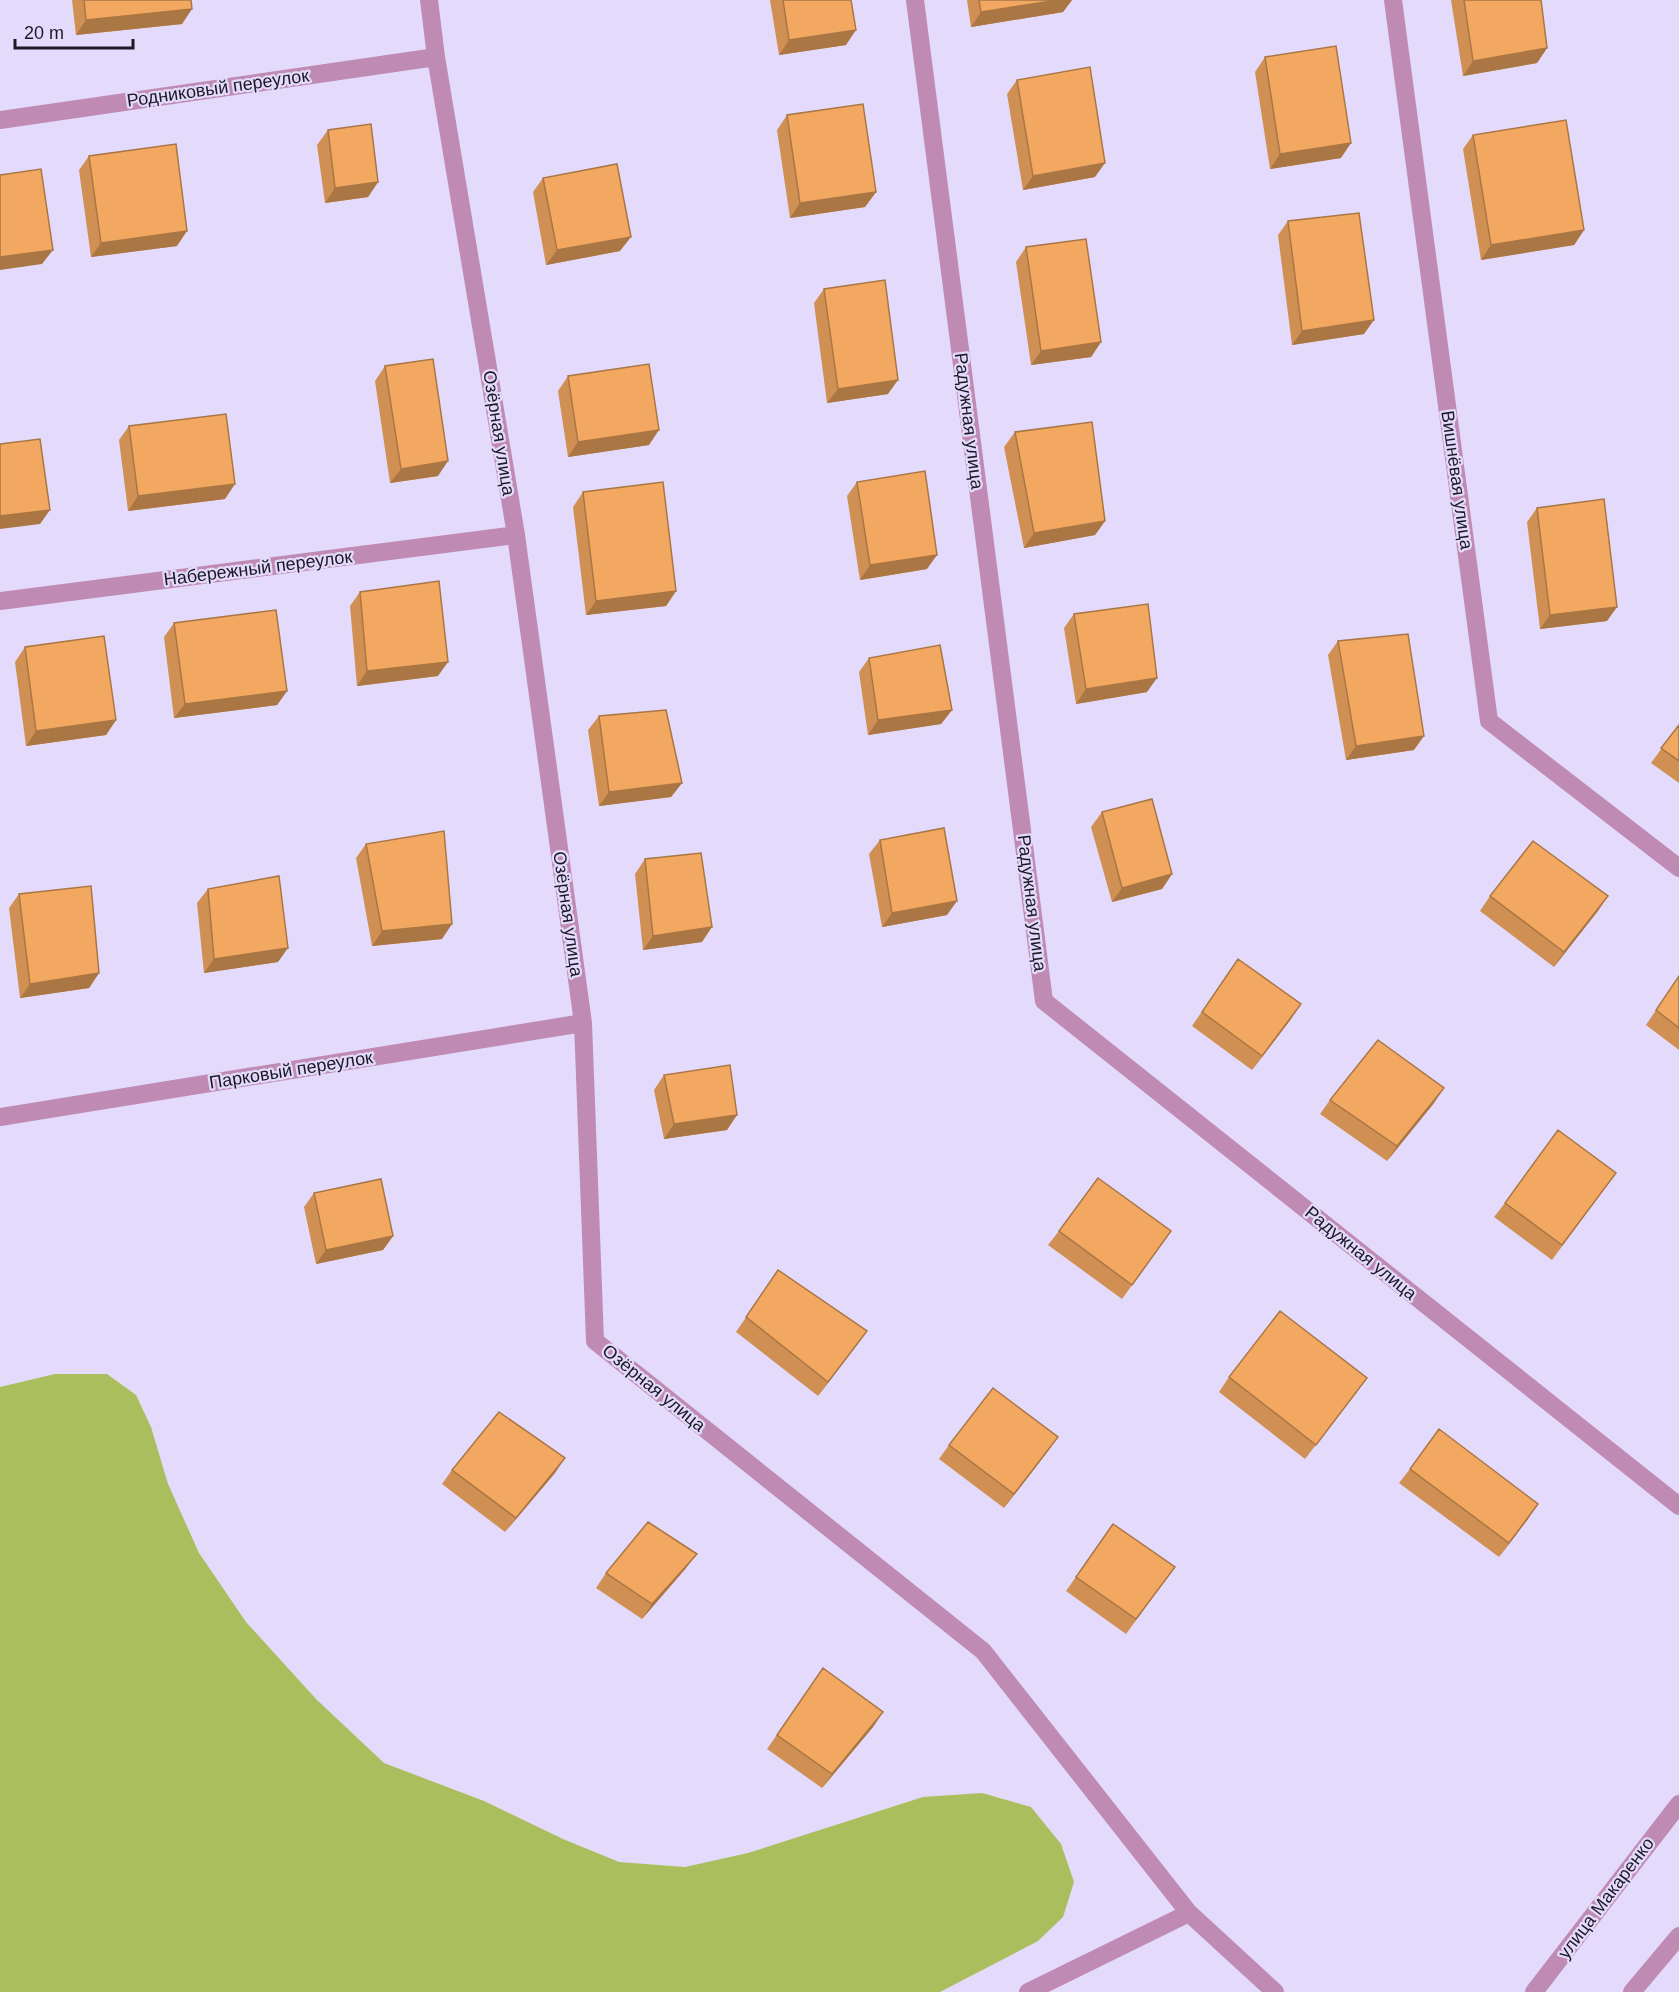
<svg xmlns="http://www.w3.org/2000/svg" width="1679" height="1992" viewBox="0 0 1679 1992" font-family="Arial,sans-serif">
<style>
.forest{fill:#abbe5d}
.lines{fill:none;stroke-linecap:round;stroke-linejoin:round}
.minor{stroke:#bf8bb4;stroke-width:18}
.wall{fill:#d09053}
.shaded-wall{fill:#a97644}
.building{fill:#f2a861;stroke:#a97644;stroke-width:1.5}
.labels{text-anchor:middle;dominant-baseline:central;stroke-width:4.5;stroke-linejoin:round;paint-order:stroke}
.street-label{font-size:18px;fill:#1c1925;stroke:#e3dafc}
</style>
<rect width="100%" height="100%" fill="#e3dafc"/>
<path class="forest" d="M55 1374H107L136 1395 151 1427 168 1484 199 1553 246 1622 316 1699 384 1763 484 1801 563 1839 619 1862 685 1867 748 1853 923 1797 982 1793 1031 1807 1061 1844 1074 1882 1063 1917 1038 1941 940 1992H0V1387Z"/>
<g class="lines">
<path class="minor" d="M429 0 436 57 516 535 583 1023 595 1341 983 1651 1189 1913
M915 0 1044 1001 1679 1506
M1393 0 1489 721 1679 868
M0 120 436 57
M0 601 516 535
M0 1117 583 1023
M1028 1992 1189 1913 1275 1992
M1534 1992 1679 1804
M1632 1992 1679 1936"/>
</g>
<path class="wall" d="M72 0H191L182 24 76 35Z
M770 0H851L846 45 779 55Z
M967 0H1072L1063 12 971 27Z
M1451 0H1541L1547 48 1537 63 1463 76Z
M1265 57 1341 158 1270 169 1255 72Z
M1017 80 1095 177 1023 190 1007 94Z
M787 115 876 192 865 207 790 218 777 130Z
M328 130 378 182 368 197 325 203 317 145Z
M1473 135 1584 230 1574 245 1481 260 1463 149Z
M89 156 177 246 91 257 79 170Z
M543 178 620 251 546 265 533 192Z
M1288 221 1364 334 1292 345 1278 235Z
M1026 247 1101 342 1091 357 1031 365 1016 262Z
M824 289 888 394 827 403 814 303Z
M385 366 438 476 390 483 375 381Z
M568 376 649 445 568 457 558 391Z
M129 426 225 499 128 511 119 440Z
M1015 432 1105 521 1095 535 1024 548 1004 447Z
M857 482 927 569 860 580 847 496Z
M583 492 676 591 666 606 586 615 573 507Z
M1537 508 1607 621 1540 629 1527 522Z
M360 592 438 676 357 686 350 606Z
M1074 614 1147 692 1076 704 1064 628Z
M174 623 287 691 277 705 174 718 164 637Z
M1338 641 1414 750 1346 760 1328 655Z
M25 647 116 720 106 735 26 746 15 662Z
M869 658 952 710 941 724 868 735 859 672Z
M599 716 682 783 671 797 599 806 588 730Z
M1679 725V783L1651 763Z
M1102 812 1172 874 1162 889 1112 902 1091 827Z
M880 840 947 915 882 927 869 854Z
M366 844 442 939 372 946 356 858Z
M645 859 702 942 643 950 635 874Z
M208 889 278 962 204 973 197 903Z
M19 894 99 973 89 988 20 998 9 908Z
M1490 896H1608L1554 967 1480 911Z
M1238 959 1291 1019 1252 1070 1192 1026Z
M1679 976V1050L1646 1025Z
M664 1075 727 1130 664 1139 654 1090Z
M1330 1100 1434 1103 1387 1161 1320 1114Z
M1616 1173 1552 1260 1494 1217 1505 1203Z
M314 1193 393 1236 383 1250 316 1264 304 1207Z
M1059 1231H1171L1122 1299 1048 1245Z
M778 1270 867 1331 818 1396 736 1332Z
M1229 1377 1357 1392 1305 1459 1219 1392Z
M949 1445 1048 1451 1004 1508 939 1459Z
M1410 1469 1528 1519 1499 1557 1399 1483Z
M452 1470 555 1473 505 1532 442 1484Z
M1113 1524 1164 1582 1126 1634 1066 1591Z
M686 1568 642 1619 596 1588 606 1573Z
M823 1668 883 1712 873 1727 822 1788 767 1749Z"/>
<path class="shaded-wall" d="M1058 0H1072L1063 12 971 27 981 12Z
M192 9 182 24 76 35 86 20Z
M856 30 846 45 779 55 789 40Z
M1547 48 1537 63 1463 76 1473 61Z
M1351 143 1341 158 1270 169 1280 154Z
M1105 163 1095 177 1023 190 1033 176Z
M378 182 368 197 325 203 335 188Z
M876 192 865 207 790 218 800 203Z
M1584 230 1574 245 1481 260 1491 245Z
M187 231 177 246 91 257 101 243Z
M631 237 620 251 546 265 557 250Z
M53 250 42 264 0 270V257Z
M1374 320 1364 334 1292 345 1302 331Z
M1101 342 1091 357 1031 365 1041 351Z
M898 380 888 394 827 403 838 389Z
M659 430 649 445 568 457 578 442Z
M448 461 438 476 390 483 401 469Z
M235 484 225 499 128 511 138 496Z
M50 510 40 524 0 529V516Z
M1105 521 1095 535 1024 548 1034 533Z
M937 555 927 569 860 580 870 565Z
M676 591 666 606 586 615 596 601Z
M1617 607 1607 621 1540 629 1550 615Z
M448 662 438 676 357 686 367 671Z
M1157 678 1147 692 1076 704 1086 689Z
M287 691 277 705 174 718 185 704Z
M952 710 941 724 868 735 878 720Z
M116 720 106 735 26 746 36 731Z
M1424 736 1414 750 1346 760 1356 746Z
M682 783 671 797 599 806 609 792Z
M1172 874 1162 889 1112 902 1122 888Z
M1608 896 1598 911 1554 967 1564 952Z
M957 901 947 915 882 927 892 913Z
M452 924 442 939 372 946 382 931Z
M712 927 702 942 643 950 653 936Z
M288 948 278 962 204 973 214 959Z
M99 973 89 988 20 998 30 984Z
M1301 1004 1291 1019 1252 1070 1262 1056Z
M1444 1088 1434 1103 1387 1161 1397 1146Z
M737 1115 727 1130 664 1139 674 1124Z
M393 1236 383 1250 316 1264 326 1250Z
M867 1331 857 1345 818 1396 828 1382Z
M1058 1437 1048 1451 1004 1508 1014 1494Z
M565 1458 555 1473 505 1532 516 1518Z
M1538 1504 1528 1519 1499 1557 1509 1543Z
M697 1554 686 1568 642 1619 652 1604Z
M883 1712 873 1727 822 1788 832 1774Z"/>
<path class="building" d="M84 0H191L192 9 86 20Z
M783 0H851L856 30 789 40Z
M979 0H1058L981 12Z
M1464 0H1541L1547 48 1473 61Z
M1336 46 1351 143 1280 154 1265 57Z
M1090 67 1105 163 1033 176 1017 80Z
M863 104 876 192 800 203 787 115Z
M1566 120 1584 230 1491 245 1473 135Z
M371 124 378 182 335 188 328 130Z
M176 144 187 231 101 243 89 156Z
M617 164 631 237 557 250 543 178Z
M41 169 53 250 0 257V175Z
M1359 213 1374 320 1302 331 1288 221Z
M1086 239 1101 342 1041 351 1026 247Z
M885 280 898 380 838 389 824 289Z
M433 359 448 461 401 469 385 366Z
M649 364 659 430 578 442 568 376Z
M226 414 235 484 138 496 129 426Z
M1092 422 1105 521 1034 533 1015 432Z
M40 439 50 510 0 516V444Z
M925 471 937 555 870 565 857 482Z
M663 482 676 591 596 601 583 492Z
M1604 499 1617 607 1550 615 1537 508Z
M439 581 448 662 367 671 360 592Z
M1148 604 1157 678 1086 689 1074 614Z
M276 610 287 691 185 704 174 623Z
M1408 634 1424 736 1356 746 1338 641Z
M104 636 116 720 36 731 25 647Z
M940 645 952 710 878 720 869 658Z
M666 710 682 783 609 792 599 716Z
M1679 725V761L1661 748Z
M1152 799 1172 874 1122 888 1102 812Z
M944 828 957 901 892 913 880 840Z
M444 831 452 924 382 931 366 844Z
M1533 841 1608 896 1564 952 1490 896Z
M701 853 712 927 653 936 645 859Z
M279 876 288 948 214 959 208 889Z
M91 886 99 973 30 984 19 894Z
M1238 959 1301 1004 1262 1056 1202 1012Z
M1679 976V1028L1656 1010Z
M1378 1040 1444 1088 1397 1146 1330 1100Z
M730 1065 737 1115 674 1124 664 1075Z
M1558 1130 1616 1173 1562 1245 1505 1203Z
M1098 1178 1171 1231 1132 1285 1059 1231Z
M381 1179 393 1236 326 1250 314 1193Z
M778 1270 867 1331 828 1382 746 1317Z
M1280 1311 1367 1378 1316 1445 1229 1377Z
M993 1388 1058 1437 1014 1494 949 1445Z
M499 1412 565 1458 516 1518 452 1470Z
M1439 1429 1538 1504 1509 1543 1410 1469Z
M648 1522 697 1554 652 1604 606 1573Z
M1113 1524 1175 1567 1136 1619 1076 1577Z
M823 1668 883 1712 832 1774 777 1735Z"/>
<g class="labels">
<g class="street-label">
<text transform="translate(218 88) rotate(-8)">Родниковый переулок</text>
<text transform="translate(969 421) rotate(83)">Радужная улица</text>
<text transform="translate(499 433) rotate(81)">Озёрная улица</text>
<text transform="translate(1457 480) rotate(82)">Вишнёвая улица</text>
<text transform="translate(258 568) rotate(-7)">Набережный переулок</text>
<text transform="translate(1032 903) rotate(83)">Радужная улица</text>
<text transform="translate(568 914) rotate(82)">Озёрная улица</text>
<text transform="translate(291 1070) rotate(-9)">Парковый переулок</text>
<text transform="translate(1361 1253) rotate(39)">Радужная улица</text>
<text transform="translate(654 1388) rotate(39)">Озёрная улица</text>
<text transform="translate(1606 1898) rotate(-53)">улица Макаренко</text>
</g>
</g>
<path d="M15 39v9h118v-9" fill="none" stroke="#1c1925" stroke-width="3"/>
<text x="24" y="39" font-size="18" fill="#1c1925" stroke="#e3dafc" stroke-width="4.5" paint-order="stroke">20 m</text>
</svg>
